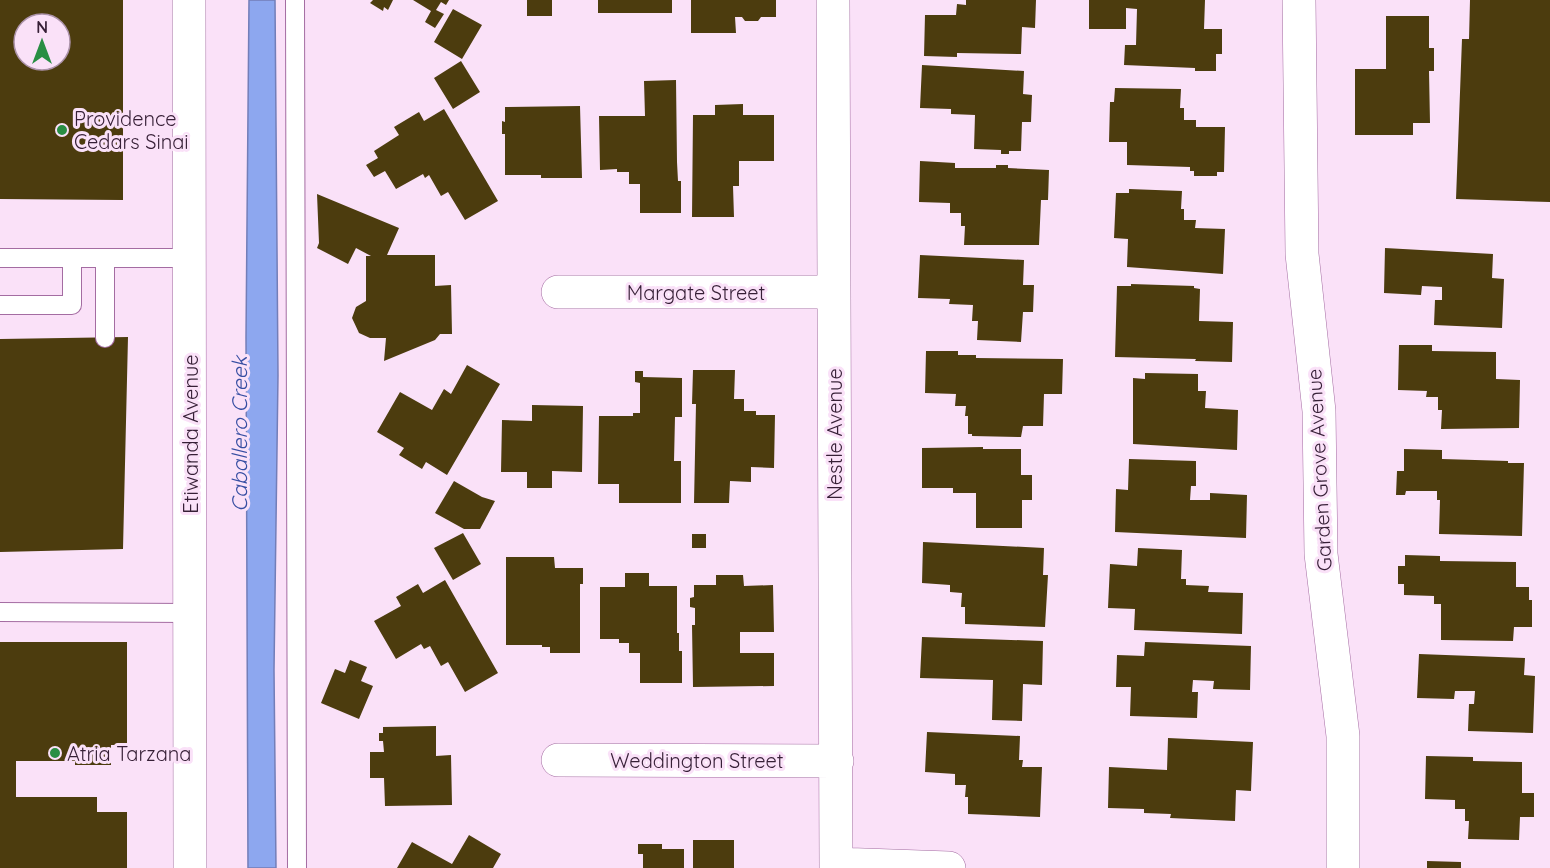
<svg xmlns="http://www.w3.org/2000/svg" width="1550" height="868" viewBox="0 0 1550 868" font-family="Quicksand,sans-serif">
<style>
.water{fill:#8da7ef;stroke:#737eb8;stroke-width:1.5}
.building{fill:#4c3c0e;fill-rule:evenodd}
.lines{fill:none;stroke-linecap:round;stroke-linejoin:round}
.service-casing{stroke:#a46ca2;stroke-width:20}
.minor-casing{stroke:#a46ca2;stroke-width:34}
.service{stroke:#fff;stroke-width:18}
.minor{stroke:#fff;stroke-width:33}
.poi-dot{fill:#298e44;stroke:#fae1f8;stroke-width:2}
.labels{text-anchor:middle;dominant-baseline:central;stroke-width:6;stroke-linejoin:round;paint-order:stroke}
.poi-label{font-size:20px;fill:#361f36;stroke:#fae1f8;text-anchor:start}
.street-label{font-size:20px;fill:#361f36;stroke:#fae1f8}
.water-label{font-size:21px;font-style:italic;fill:#364ea2;stroke:#fae1f8}
</style>
<rect width="100%" height="100%" fill="#fae1f8"/>
<path class="water" d="M249 0H275L278 375 274 670 276 868H248L246 338Z"/>
<path class="building" d="M0 0H123V200L0 199ZM24 24H60V60H24Z
M373 0H393L388 10 384 7 383 11 370 3Z
M413 0H449L446 5 441 2 436 10 444 14 435 28 425 22 431 11Z
M527 0H552V16H527Z
M598 0H672V13H598Z
M691 0H776V17H761L758 21H745L742 17H735L736 33H691Z
M966 0H1036L1035 28 1022 27 1021 54 957 53V57L924 56 925 15H956L957 4 966 5Z
M1089 0H1205L1204 29H1222V54H1216V71H1195V68L1124 65 1125 45H1136L1137 9 1126 8V29H1089Z
M1470 0H1550V202L1456 199 1462 39H1469Z
M453 9 482 25 462 59 434 42Z
M1386 16H1429V48H1434V71H1429L1430 123H1413V135H1355V69H1386Z
M461 61 480 92 453 109 434 78Z
M922 65 1024 71 1023 94 1032 95 1031 122H1022L1021 151H1009V154H1001V150L974 149 975 115 951 114V109L920 108Z
M676 80 677 162 678 181H681V213H640V184H629V172H617V169L600 170 599 116H645L644 81Z
M1115 88 1181 89 1180 108H1184V120H1196V127H1225L1224 172H1217V176H1194V171H1190V167L1127 165V142H1109L1110 102H1114Z
M743 104V115H774V161H739V186H733L734 217H692L693 115H715V105Z
M580 106 582 178H541V175H505V134H502V121L505 122V107Z
M444 109 498 201 465 220 448 192 441 196 429 175 425 178 423 174 396 189 385 171 374 177 366 165 378 158 374 151 399 135 394 127 419 112 424 121Z
M920 161 955 163V168H996V165H1008V168L1049 170 1048 200H1041L1039 245H964L965 226H961V213H950V203L919 202Z
M1129 189 1182 191 1181 209H1184V220H1196L1195 228 1225 229 1223 274 1127 267 1128 239 1114 238 1116 193H1129Z
M317 194 399 228 387 255H435V286L451 285 452 334H440L435 340 384 361 386 338H370L359 333 352 318 356 307 366 301V256H371L356 248 348 264 317 248 319 243Z
M1385 248 1493 254 1492 278 1504 279 1502 328 1434 325 1435 300H1442V287L1422 286 1421 295 1384 293Z
M920 255 1024 260 1023 285H1034L1033 312H1023L1021 342 977 340 978 321H972L973 305 949 304 950 299 918 298Z
M1131 284 1194 286V288L1200 289 1199 321 1233 322 1232 362 1195 361 1196 359 1115 357 1117 286H1131Z
M128 337 123 549 0 552V339Z
M1399 345H1432V351L1496 352V379L1520 380 1519 428 1441 429 1442 410H1438V397H1426L1427 391 1398 390Z
M926 351H958V355H976V358L1063 359 1062 394H1044L1043 426H1023L1021 437 972 436V434H968V416H965L966 406H955L956 394 925 393Z
M467 365 500 384 447 475 426 462 422 469 399 455 404 448 377 432 400 392 432 410 444 389 451 394Z
M693 370H735L734 399H744V411H756V415H775L774 468 751 467V482L730 481 729 503H694L696 404H692Z
M635 371H643V377L682 378V417H675L674 461H681V503H619V484H598L599 416H633V413H640V383L635 382Z
M1145 373 1198 374V391H1206L1205 408 1238 410 1237 450 1133 444V378L1145 379Z
M532 405 583 406 582 472 552 471V488H527V472H501L502 420 532 421Z
M983 447V449H1021V475H1032V500H1022V528H976V493H953V488H922V448Z
M1404 449 1442 450V459L1508 461V463H1524L1522 536 1439 534 1440 500H1437V491H1406L1405 495H1396L1397 471H1404Z
M1129 459 1196 461V486H1191L1190 500H1210V493L1247 495 1246 538 1115 532 1116 489 1128 490Z
M454 481 482 497 495 501 480 529H464L435 513Z
M463 533 481 564 453 580 434 548Z
M692 534H706V548H692Z
M923 542 1044 548 1043 575H1048L1045 627 965 624V607H961L962 593 950 592V585L922 583Z
M1138 548 1182 550 1181 579H1186V585L1209 586 1208 592 1243 593 1242 634 1134 630 1135 609 1108 608 1110 564 1137 566Z
M1405 555 1440 556V561L1516 562V587H1529V600H1532V627H1514L1513 641 1441 640V604H1434V596L1404 595V584H1398V566H1405Z
M506 557H554L555 568H583V584H580V653H550V647H542V645H506Z
M625 573H649V586H677V633H679V651H682V683H640V653H629V643H619V639H600V587H625Z
M716 575H743L744 586 773 585 774 632H740V653H774V686L693 687 692 625H695V608L690 607V598L694 597V585H716Z
M445 580 498 673 465 692 448 662 441 666 430 646 424 649 421 644 396 659 374 621 401 606 396 597 418 584 423 593Z
M922 637 1043 641 1042 685 1023 684 1022 721 992 720 993 680 920 678Z
M0 642H127V745H111V765H75V761H16V797H97V812H127V868H0Z
M1145 642 1251 646 1250 690 1213 689 1214 681 1193 680 1192 692H1198L1197 718 1130 716 1131 687H1116L1117 655 1144 656Z
M1419 654 1525 658 1524 675 1535 676 1533 733 1468 731 1469 704H1474L1475 691H1455L1454 699 1417 698Z
M350 660 367 667 361 681 373 686 359 719 321 703 335 669 345 673Z
M436 726V756L451 755 452 805 385 806 384 778H370V752H384L383 741H379V733H383V727Z
M927 732 1020 736 1019 760H1023L1022 767H1042L1040 817 968 814V797H965L966 785H955V774L925 772Z
M1168 738 1253 742 1251 791 1236 790 1235 821 1170 818 1171 814 1144 813V809L1108 808 1109 767 1167 770Z
M1426 756 1473 757V761L1522 762V793H1534V817H1520L1519 840 1468 839 1469 821H1465V809H1455V800L1425 799Z
M469 835 501 854 493 868H397L412 842 452 864Z
M693 840H734V868H693Z
M638 844H662V849H684V868H643V854H638Z
M1427 861 1461 862V868H1427Z"/>
<g class="lines">
<defs>
<path id="service" d="M295 0 297 868
M0 258H190
M105 259V338
M0 305H72V259
M0 612 190 613"/>
<path id="minor" d="M189 0 190 868
M833 0 836 868
M1299 0 1302 254 1319 411 1321 554 1343 736V868
M558 292H833
M558 760 837 761
M836 864 949 868"/>
</defs>
<use href="#service" class="service-casing"/>
<use href="#minor" class="minor-casing"/>
<use href="#service" class="service"/>
<use href="#minor" class="minor"/>
</g>
<g class="poi-dot">
<circle cx="62" cy="130" r="6"/>
<circle cx="55" cy="753" r="6"/>
</g>
<g class="labels">
<g class="poi-label">
<text x="74" y="118">Providence<tspan x="74" dy="23">Cedars Sinai</tspan></text>
<text x="67" y="753">Atria Tarzana</text>
</g>
<g class="street-label">
<text x="696" y="292">Margate Street</text>
<text transform="translate(190 434) rotate(-90)">Etiwanda Avenue</text>
<text transform="translate(834 434) rotate(-90)">Nestle Avenue</text>
<text transform="translate(1319 470) rotate(-93)">Garden Grove Avenue</text>
<text x="697" y="760">Weddington Street</text>
</g>
<g class="water-label">
<text transform="translate(239 434) rotate(-90)">Caballero Creek</text>
</g>
</g>
<g transform="translate(42 42)"><circle r="28" fill="#fae1f8" stroke="#ac93aa" stroke-width="1.5"/>
<path d="M0-4.5L10 22L0 15L-10 22Z" fill="#298e44"/>
<text y="-9" font-size="16" font-weight="bold" text-anchor="middle" fill="#361f36">N</text>
</g>
</svg>
